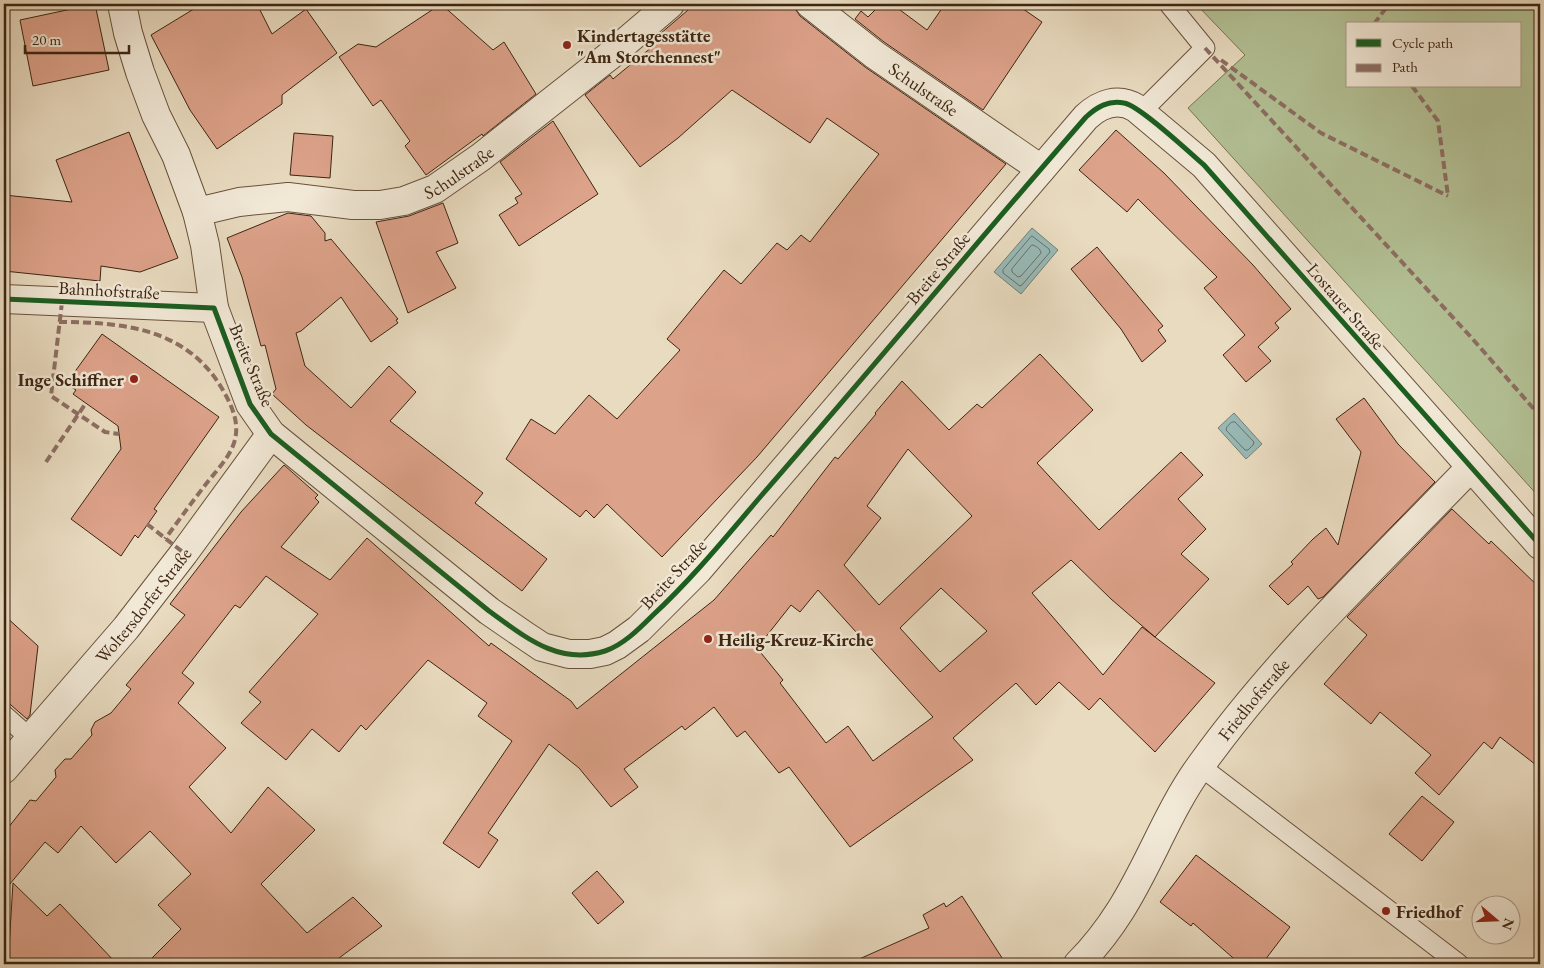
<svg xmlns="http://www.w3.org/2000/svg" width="1544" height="968" viewBox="0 0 1544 968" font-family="'EB Garamond',serif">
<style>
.green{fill:#b3c195;stroke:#787353;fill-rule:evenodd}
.water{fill:#98bab8;stroke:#747e75}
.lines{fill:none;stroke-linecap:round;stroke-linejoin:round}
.shore{stroke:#6a7064;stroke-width:1}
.building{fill:#dda28a;stroke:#3d2511;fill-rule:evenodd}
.service-casing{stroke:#68523d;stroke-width:21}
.minor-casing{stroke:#68523d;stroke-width:30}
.service{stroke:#f1e8d6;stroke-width:19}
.minor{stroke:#f1e8d6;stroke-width:28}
.quiet{stroke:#8d6e63;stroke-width:4;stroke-dasharray:8 4;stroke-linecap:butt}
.cycleway-casing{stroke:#f1e8d6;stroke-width:8}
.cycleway{stroke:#1b5e20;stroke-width:5}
.poi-dot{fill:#8f2418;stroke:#f1e8d6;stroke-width:2}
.labels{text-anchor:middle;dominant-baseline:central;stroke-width:5;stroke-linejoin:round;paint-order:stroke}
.poi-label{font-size:18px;font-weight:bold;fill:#3d2511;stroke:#f1e8d6;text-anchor:start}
.street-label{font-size:18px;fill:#3d2511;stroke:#f1e8d6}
</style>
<rect width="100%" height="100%" fill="#e9dbc0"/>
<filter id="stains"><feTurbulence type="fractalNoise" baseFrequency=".004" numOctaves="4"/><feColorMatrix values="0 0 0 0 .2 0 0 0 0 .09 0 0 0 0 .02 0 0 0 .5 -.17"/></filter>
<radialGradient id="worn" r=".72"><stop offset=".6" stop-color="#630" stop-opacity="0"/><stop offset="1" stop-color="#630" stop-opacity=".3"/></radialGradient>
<path class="green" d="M1196 4H1540V498L1188 108 1245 55ZM1348 24H1520V86H1348Z"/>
<path class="water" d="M1032 228 1058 250 1021 294 994 272Z
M1234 413 1262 444 1246 459 1218 428Z"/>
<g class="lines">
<path class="shore" d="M1032 236 1049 249 1050 252 1022 285 1020 286 1003 273V270Z
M1032 245C1035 245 1041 249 1041 253L1021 276 1018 277 1012 272V269Z
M1232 422H1235L1254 442 1253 445 1248 450H1245L1226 430 1227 427Z"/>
</g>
<path class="building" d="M95 4 109 70 33 86 20 20Z
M202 4H257L272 34 306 9 337 53 282 95V104L217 149 190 110 151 35Z
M441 4 493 50 504 42 536 94 483 136 482 134 426 175 405 146 410 141 381 100 373 106 339 57 358 44 376 47Z
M695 4H795L796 10 800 16 865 67 1006 164 757 457 662 557 607 504 594 518 586 510 580 517 506 459 531 419 555 434 589 395 617 419 680 350 667 339 724 270 741 284 777 243 787 250 801 235 810 242 879 154 827 118 810 143 732 90 678 138 640 167 585 95 610 75 613 79 663 38 660 34Z
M881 4H892L927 30 945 4H1016L1042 22 983 110 884 42 855 19 861 11 868 17Z
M553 121 598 194 519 246 499 215 518 203 515 198 522 194 500 162Z
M1116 130 1164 173 1253 265 1291 309 1275 323 1279 328 1258 347 1271 361 1246 382 1223 355 1245 335 1204 288 1217 277 1138 199 1127 212 1079 170Z
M129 132 178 258 140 272 101 266 100 281 4 271V195L72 202 56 160Z
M294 133 333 136 330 178 290 175Z
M443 203 458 243 436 252 456 288 408 313 376 222 409 216Z
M288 213 311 216 325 233V241L331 239 398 319 396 320 398 323 371 342 341 297 301 331 296 333 305 366 351 408 389 366 416 392 390 421 483 493 475 503 547 559 522 591 306 425 272 394 276 389 265 345 261 346 242 277 227 238Z
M1097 247 1163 326 1158 330 1166 341 1142 362 1121 329 1071 269Z
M102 334 219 417 154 509 157 511 138 538 135 535 121 556 71 519 121 449 118 426 73 394 76 390 66 384Z
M1040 354 1093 410 1037 463 1099 530 1181 452 1203 475 1178 499 1206 529 1181 554 1209 579 1155 637 1215 683 1155 752 1100 698 1089 710 1059 682 1036 705 1016 683 953 738 973 760 850 847 789 767 779 773 745 731 737 737 714 707 685 730 682 726 624 769 638 787 611 807 579 768 549 744 488 833 498 840 479 868 443 843 512 741 478 716 487 703 428 660 366 730 361 725 339 752 312 729 286 760 241 723 261 702 249 692 318 614 266 576 240 608 235 605 182 673 194 683 178 703 226 748 189 787 231 833 268 787 315 830 261 884 307 933 353 897 382 926 331 964H146L181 929 158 905 191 874 150 831 116 863 81 826 58 853 45 842 4 891V833L30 800 36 801 56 777 55 770 65 759H71L92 735 91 730 95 722 111 713 131 689 126 685 185 615 170 604 241 512 284 465 318 495 315 498 319 502 281 547 330 580 367 538 489 646 491 643 571 701 577 709 714 600 771 535 773 537 835 457 838 459 876 414 875 413 902 381 949 430 977 404 982 408ZM908 449 972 516 879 605 844 565 881 518 867 506ZM1071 560 1111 599 1155 637 1142 627 1103 675 1032 593ZM941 588 987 631 940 672 900 628ZM818 590 933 717 873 761 848 726 826 743 780 683 783 680 757 648 791 605 800 612Z
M1364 398 1398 444 1435 482 1323 597 1318 599 1308 586 1288 605 1269 586 1293 564 1291 562 1313 539 1326 528 1338 545 1361 452 1336 419Z
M1452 509 1489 544 1491 541 1540 588V768L1500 737 1492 749 1484 742 1439 795 1415 773 1431 755 1380 712 1371 724 1324 684 1367 635 1347 617Z
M4 615 38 646 30 715 27 719 4 699Z
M1422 796 1454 822 1422 861 1389 834Z
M1196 855 1290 927 1262 964H1240L1193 923 1191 926 1160 902Z
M597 871 624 902 598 924 572 893Z
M13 883 47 916 60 904 117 964H8Z
M962 896 1006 964H848L929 928 923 915 944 903 946 907Z"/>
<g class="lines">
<defs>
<path id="service" d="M1141 112 1205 48 1169 4
M4 715 30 738
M1200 766 1459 964"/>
<g id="minor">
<path d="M122 4 128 33 140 72 156 115 176 155 197 212 205 245 214 308 250 404 271 434 489 611 524 635 542 647 569 654H590L605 651 617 645 639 629 698 570 1086 117C1100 104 1118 97 1136 108L1204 165 1540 545"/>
<path id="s1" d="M810 4 875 55 1041 169"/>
<path id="s2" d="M197 212 239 202 288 197 353 205H380L404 201 435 189 481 157 608 57 670 4"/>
<path d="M4 299 214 308"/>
<path id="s3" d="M4 769 126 628 184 553 271 434"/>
<path id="s4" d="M1078 964C1094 948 1108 930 1120 911 1150 864 1168 810 1201 765 1279 656 1378 564 1471 467"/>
</g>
</defs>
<use href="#service" class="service-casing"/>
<use href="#minor" class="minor-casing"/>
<use href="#service" class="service"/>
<use href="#minor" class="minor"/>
<path class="quiet" d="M1374 24 1389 4
M1205 48 1470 336 1540 416
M1221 60 1321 133 1448 196
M1412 86 1438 121 1448 196
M62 302 51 396 105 432 119 434
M59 322C125 322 189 329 224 392 233 408 240 425 234 443 229 458 216 471 206 484 192 502 179 520 165 539
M46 462 86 403
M147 524 184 553"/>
<defs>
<path id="cycleway" d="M4 299 214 308 250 404 271 434 489 611C524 636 558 666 605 651 623 645 639 629 652 616 692 579 726 537 761 496 870 371 976 243 1086 117 1097 107 1108 100 1124 103 1139 105 1190 153 1204 165L1540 545"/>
</defs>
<use href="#cycleway" class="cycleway-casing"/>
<use href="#cycleway" class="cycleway"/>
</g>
<g class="poi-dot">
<circle cx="567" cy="45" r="5"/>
<circle cx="134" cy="379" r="5"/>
<circle cx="708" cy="639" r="5"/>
<circle cx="1386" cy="911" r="5"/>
</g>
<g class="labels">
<g class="poi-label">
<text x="577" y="35">Kindertagesstätte<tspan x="577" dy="21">"Am Storchennest"</tspan></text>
<text x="124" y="379" text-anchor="end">Inge Schiffner</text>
<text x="718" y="639">Heilig-Kreuz-Kirche</text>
<text x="1396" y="911">Friedhof</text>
</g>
<g class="street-label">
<text stroke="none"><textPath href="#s1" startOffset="142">Schulstraße</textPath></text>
<text stroke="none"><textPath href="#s2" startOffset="271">Schulstraße</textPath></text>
<text transform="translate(938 268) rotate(-50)">Breite Straße</text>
<text transform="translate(109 290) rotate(3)">Bahnhofstraße</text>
<text transform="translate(1346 306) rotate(49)">Lostauer Straße</text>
<text transform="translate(252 365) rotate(67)">Breite Straße</text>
<text transform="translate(673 574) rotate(-47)">Breite Straße</text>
<text stroke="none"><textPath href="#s3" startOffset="215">Woltersdorfer Straße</textPath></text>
<text stroke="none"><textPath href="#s4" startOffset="319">Friedhofstraße</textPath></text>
</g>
</g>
<rect width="1544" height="968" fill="none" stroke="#e9dbc0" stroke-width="20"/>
<rect x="5" y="5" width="1534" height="958" fill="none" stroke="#3d2511" stroke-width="2.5"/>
<rect x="10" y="10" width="1524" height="948" fill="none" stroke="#3d2511"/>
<rect x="1346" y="22" width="175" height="65" fill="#f1e8d6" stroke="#a99a87"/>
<rect x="1356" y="39" width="25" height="8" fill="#1b5e20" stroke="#a99a87"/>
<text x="1392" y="48" font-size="15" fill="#3d2511">Cycle path</text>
<rect x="1356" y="64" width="25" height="8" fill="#8d6e63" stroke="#a99a87"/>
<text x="1392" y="72" font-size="15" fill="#3d2511">Path</text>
<g transform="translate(1496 920) rotate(109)"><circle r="24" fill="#f1e8d6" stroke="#a99a87"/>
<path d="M0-4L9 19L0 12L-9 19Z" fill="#8f2418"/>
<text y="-8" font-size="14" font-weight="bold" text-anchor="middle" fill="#3d2511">N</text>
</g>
<path d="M25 45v8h104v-8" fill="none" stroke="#3d2511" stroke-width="2.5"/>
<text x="32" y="45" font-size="15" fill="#3d2511" stroke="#f1e8d6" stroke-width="4" paint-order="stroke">20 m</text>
<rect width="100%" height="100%" filter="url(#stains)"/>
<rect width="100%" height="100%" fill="url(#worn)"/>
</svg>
